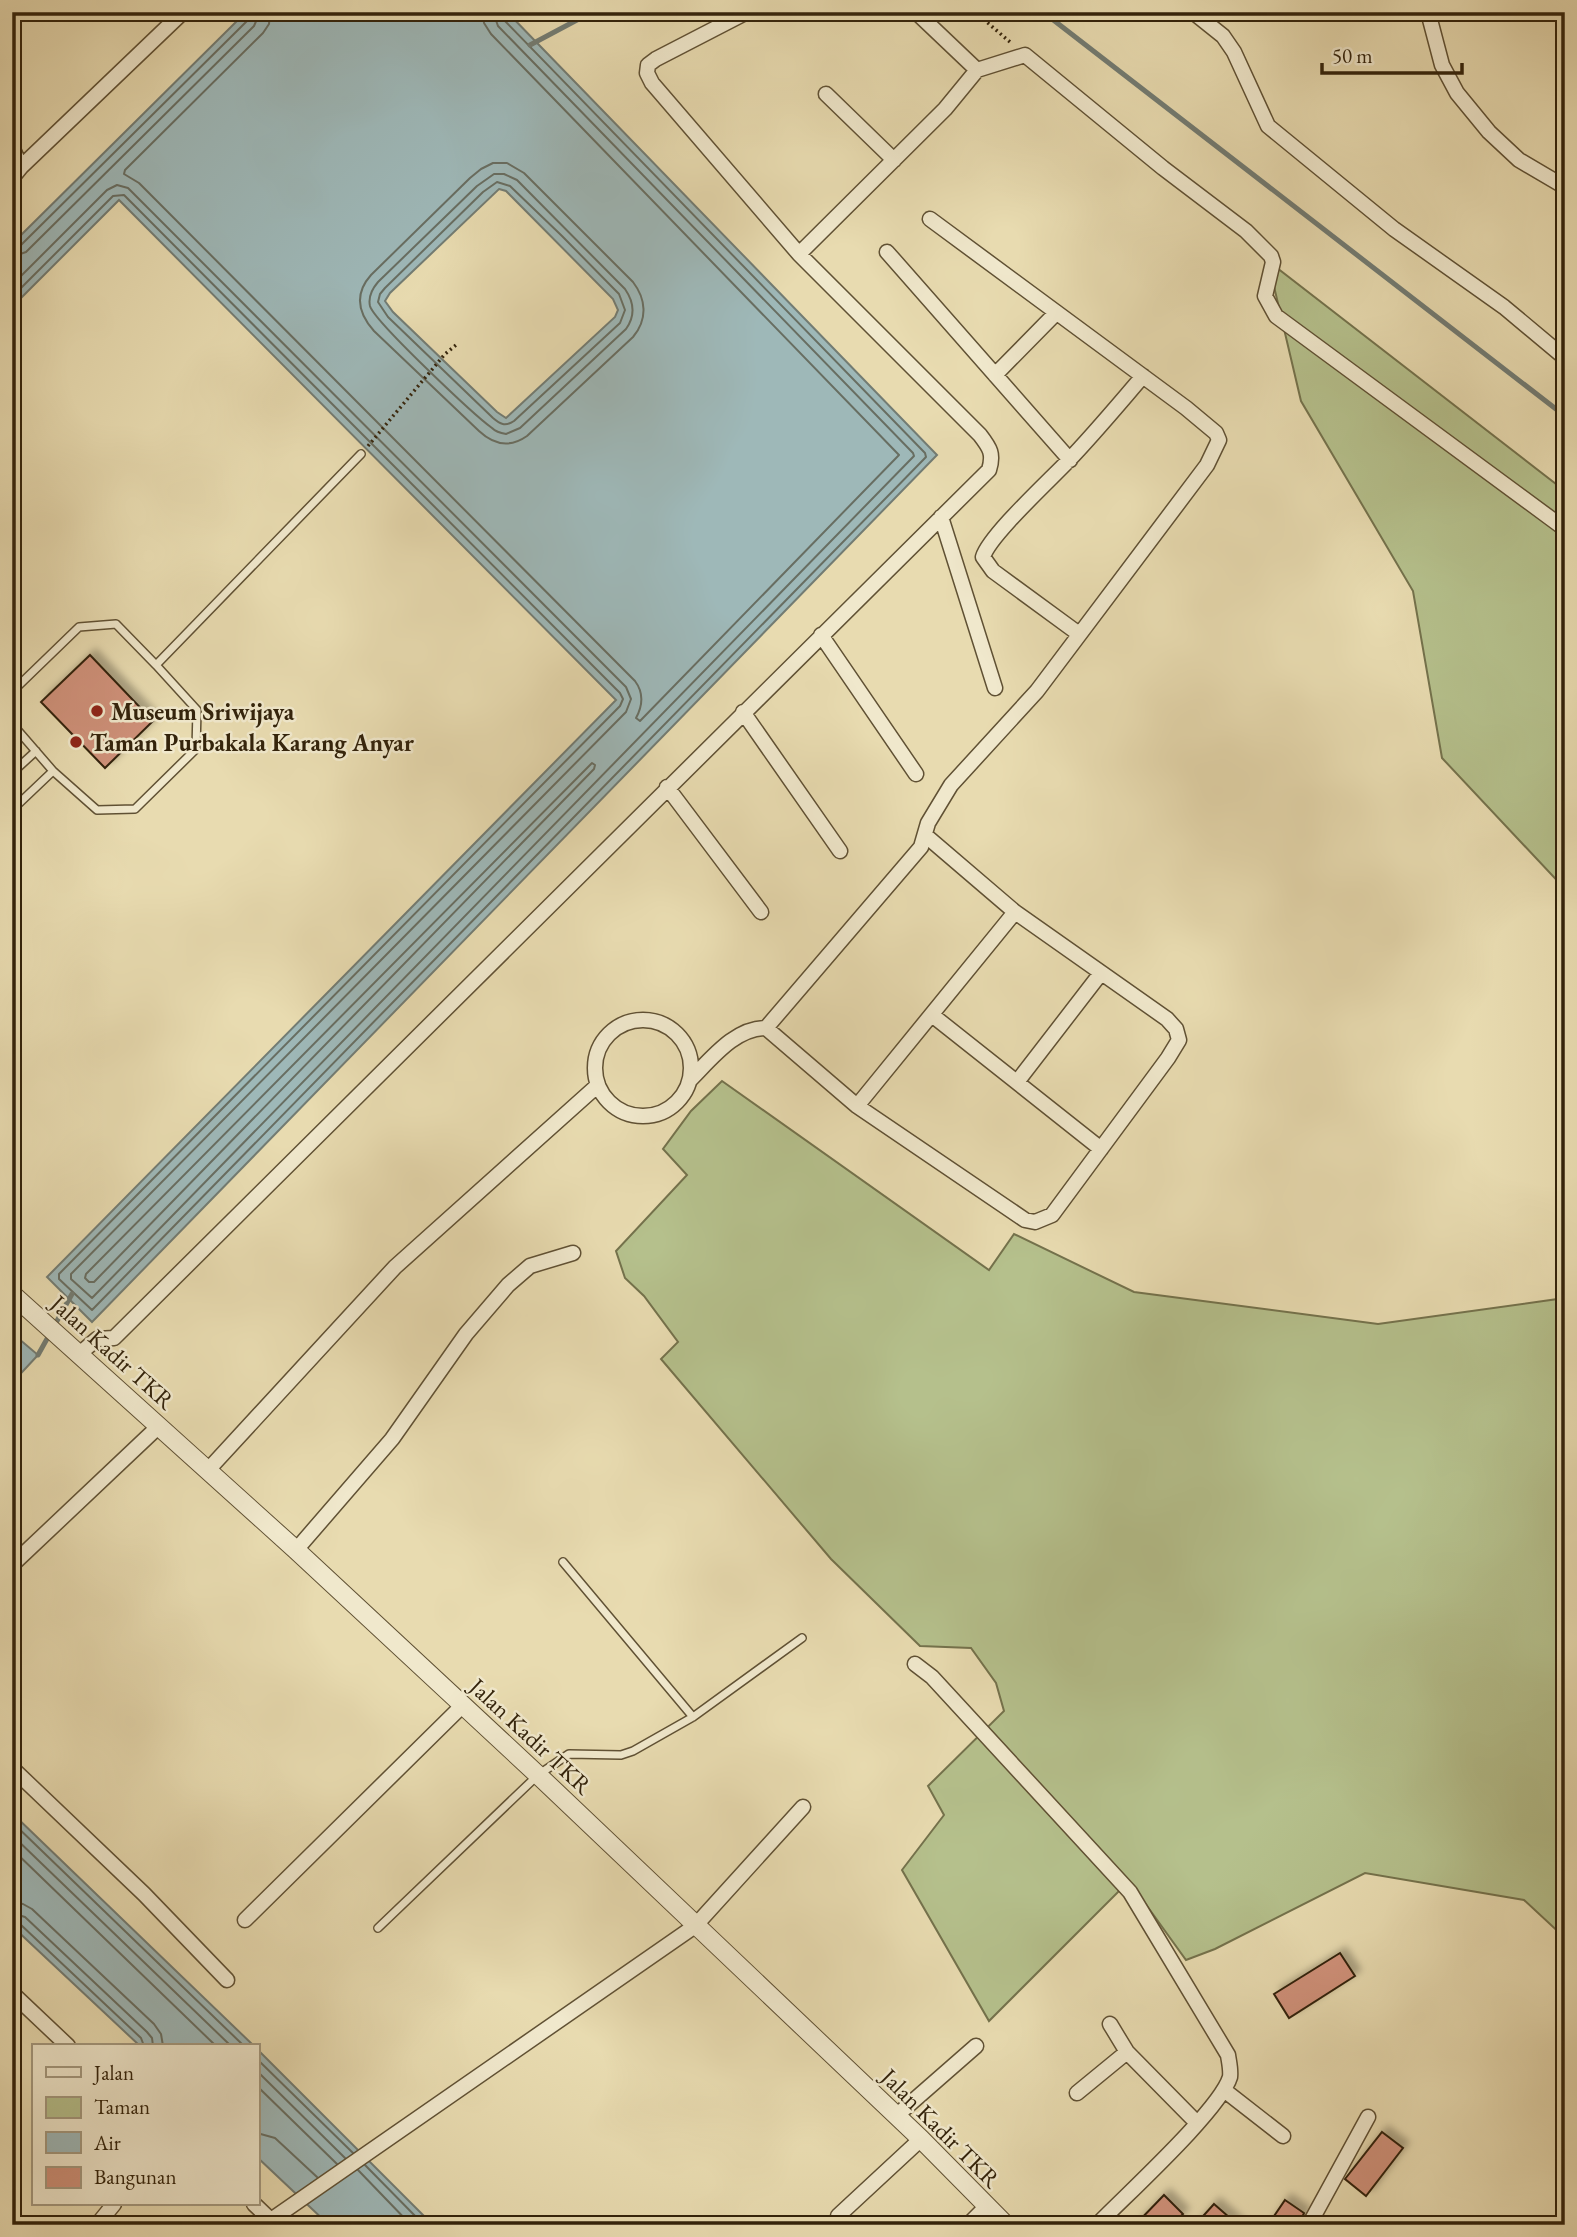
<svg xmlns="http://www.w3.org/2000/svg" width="1577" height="2237" viewBox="0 0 1577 2237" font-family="'EB Garamond',serif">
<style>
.green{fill:#b5c08c;stroke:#74724c;stroke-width:2}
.water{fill:#9eb8b8;stroke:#737c73;stroke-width:2;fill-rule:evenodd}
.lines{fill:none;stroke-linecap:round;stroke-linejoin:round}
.shore{stroke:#686e62;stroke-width:2}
.stream{stroke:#737c73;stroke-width:5}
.building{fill:#cf917a;stroke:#33230b;stroke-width:2;filter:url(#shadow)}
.service-casing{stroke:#605134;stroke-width:10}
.minor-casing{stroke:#605134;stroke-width:17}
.tertiary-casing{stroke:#605134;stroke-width:20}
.path{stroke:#33230b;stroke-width:3.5;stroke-dasharray:2 3.5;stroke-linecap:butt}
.service{stroke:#f0e8cc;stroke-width:7}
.minor{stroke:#f0e8cc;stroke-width:14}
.tertiary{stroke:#f0e8cc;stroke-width:18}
.poi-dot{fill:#8f2418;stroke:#f0e8cc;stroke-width:2.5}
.labels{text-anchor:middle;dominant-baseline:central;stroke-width:5;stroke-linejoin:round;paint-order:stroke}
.poi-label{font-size:24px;font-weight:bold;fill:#33230b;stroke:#f0e8cc;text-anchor:start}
.street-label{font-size:24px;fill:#33230b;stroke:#f0e8cc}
</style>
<defs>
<filter id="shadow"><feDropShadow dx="6" dy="-6" stdDeviation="3.5" flood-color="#0004"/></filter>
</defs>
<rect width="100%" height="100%" fill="#e8dbb0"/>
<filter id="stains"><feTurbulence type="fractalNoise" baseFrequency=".00286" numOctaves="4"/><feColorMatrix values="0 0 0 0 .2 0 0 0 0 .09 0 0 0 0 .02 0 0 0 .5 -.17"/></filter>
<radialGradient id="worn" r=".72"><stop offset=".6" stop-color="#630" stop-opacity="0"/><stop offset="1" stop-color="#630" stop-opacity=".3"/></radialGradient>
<path class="green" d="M1268 261 1565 491V889L1442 758 1413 591 1301 401Z
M722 1081 989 1270 1014 1234 1134 1292 1378 1324 1565 1298V1938L1524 1900 1365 1873 1215 1949 1186 1960 1129 1881 989 2021 902 1870 944 1815 928 1786 1004 1711 996 1683 971 1648 920 1646 831 1559 661 1359 678 1342 644 1296 625 1278 616 1251 687 1175 663 1149 691 1111Z"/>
<path class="water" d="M246 12H507L937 455 92 1322 47 1277 616 700 119 200 12 307V244ZM499 189 506 191 613 299 618 310 615 317 506 418 497 412 393 312 385 301 390 293Z
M12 1333 38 1355 12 1383Z
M12 1813 254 2046H140L12 1926Z
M257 2049 433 2225H329L257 2157Z"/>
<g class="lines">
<path class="shore" d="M270 12 269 24 263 33 125 170 124 174 139 183 635 681C644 693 643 705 636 718L640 721 899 455 491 34 484 23 483 12
M493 163H507L524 173 633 282C646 299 648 319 633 337L527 436C510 448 494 445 479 431L374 331C358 313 354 294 371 275L470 178 481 169Z
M494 174H504L517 180 625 289C634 302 636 315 626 329L520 428 506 434C500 433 496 432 492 428 474 415 374 321 370 306 368 297 372 289 378 282L477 186Z
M497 182 510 186 562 236 619 294 625 310 620 323 514 421C505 427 500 424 493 418L388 317 378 302 380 294 385 288 483 192Z
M12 249 20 246 248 20 251 12
M12 257 26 252 254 26 260 12
M12 285 107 190 117 185 128 188 626 687 631 699 626 712 71 1274V1279L92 1298 914 456 913 453 498 26 493 12
M12 297 113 196 124 195 620 693 623 699 620 706 59 1274V1279L92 1310 926 457 925 453 504 20 502 12
M592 763 595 765 594 769 94 1282H89L85 1278 86 1274Z
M12 1822 244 2046
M12 1835 231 2046
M12 1849 216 2046
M12 1902 23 1904 32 1909 154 2024 161 2034 163 2046
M12 1913 25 1917 147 2032 152 2038 153 2046
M12 1922 20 1924 141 2038 144 2046
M257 2059 353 2153
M257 2071 345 2158
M257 2086 337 2164
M257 2133 275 2138 317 2177
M365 2165 424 2225
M358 2170 411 2225"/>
<path class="stream" d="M1043 12 1565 416
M530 45 592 12
M38 1355 72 1294"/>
</g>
<path class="building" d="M90 655 153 721 105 768 41 702Z
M1340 1953 1355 1976 1289 2018 1274 1994Z
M1382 2132 1403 2148 1366 2196 1345 2179Z
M1164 2195 1183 2214 1172 2225H1135Z
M1285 2200 1304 2213 1299 2225H1268Z
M1214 2204 1238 2225H1195Z"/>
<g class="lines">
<defs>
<path id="service" d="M53 771 97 810 135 809 196 749 197 710 156 665
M12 773 36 751
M12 810 53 771 14 726 17 687 79 627 116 624 156 665 361 454
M563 1562 693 1717
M378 1928 538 1775 569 1754 621 1755 633 1751 693 1717 802 1638"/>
<path id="minor" d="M916 12 977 70 1025 55 1163 168 1246 231 1271 256 1273 262 1265 296 1276 316 1565 529
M1193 12 1223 36 1234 52 1268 126 1394 229 1504 307 1565 358
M1428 12 1442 65 1457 93 1489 132 1519 160 1565 187
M826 94 894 160
M12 147 21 167 12 178
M21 167 183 12
M887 252 1070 460
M799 254 945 109 977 70
M995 375 1056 313
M941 517 995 688
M1079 634 993 571 983 557C989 536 1050 480 1068 461 1094 434 1118 405 1143 376
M821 635 916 774
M743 712 840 851
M667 787 761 912
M932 1015 1101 1149
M595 1068a48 48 0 1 1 96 0a48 48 0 1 1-96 0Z
M766 1028 921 847 928 823 951 785 1037 691 1207 465 1219 440 1216 433 1186 408 930 219
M691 1079C712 1058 735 1028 766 1028L857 1106 1025 1220 1035 1222 1052 1215 1168 1058 1179 1040 1176 1029 1167 1019 1015 912 925 835
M1017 1082 1101 973
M857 1106 1015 912
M78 1355 97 1339 114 1338 989 470C994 454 990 448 980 435L799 254 652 83 647 73 648 65 656 59 747 12
M208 1470 395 1267 598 1085
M296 1550 392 1439 466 1334 508 1285 530 1266 573 1253
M12 1565 159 1426
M915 1664 932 1677 1130 1892 1228 2055C1229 2062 1231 2070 1230 2077 1220 2110 1125 2196 1097 2225
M12 1768 144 1894 227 1980
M245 1920 462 1706
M12 1993 68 2046
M1110 2024 1127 2052
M1224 2090 1283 2136
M1077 2093 1127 2052 1197 2123
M896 2116 976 2046
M254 2204 276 2225
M838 2216 921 2139
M271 2220 695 1926 803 1807
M97 2225 114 2204
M968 2225 986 2207
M1309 2225 1368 2117"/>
<path id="tertiary" d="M12 1294 296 1550 538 1775 921 2139 1006 2225"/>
</defs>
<use href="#service" class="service-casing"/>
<use href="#minor" class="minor-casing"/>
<use href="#tertiary" class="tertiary-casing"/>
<path class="path" d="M975 12 1010 42
M368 446 445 354 456 345"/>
<use href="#service" class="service"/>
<use href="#minor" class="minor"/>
<use href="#tertiary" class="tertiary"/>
</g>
<g class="poi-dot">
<circle cx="97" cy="711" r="7"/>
<circle cx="76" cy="742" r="7"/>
</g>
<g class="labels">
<g class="poi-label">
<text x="111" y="711">Museum Sriwijaya</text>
<text x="90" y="742">Taman Purbakala Karang Anyar</text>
</g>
<g class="street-label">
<text transform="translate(113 1352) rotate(42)">Jalan Kadir TKR</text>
<text transform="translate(531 1736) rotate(43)">Jalan Kadir TKR</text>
<text transform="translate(941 2128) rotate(45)">Jalan Kadir TKR</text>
</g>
</g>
<rect width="1577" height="2237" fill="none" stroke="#e8dbb0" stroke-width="42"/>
<rect x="14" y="14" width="1549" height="2209" fill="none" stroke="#33230b" stroke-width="3.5"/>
<rect x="21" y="21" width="1535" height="2195" fill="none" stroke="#33230b" stroke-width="2"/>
<rect x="32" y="2044" width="228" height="161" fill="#f0e8cc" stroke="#a4997f" stroke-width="2"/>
<rect x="46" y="2067" width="35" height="10" fill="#f0e8cc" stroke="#a4997f" stroke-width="2"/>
<text x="94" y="2080" font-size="21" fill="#33230b">Jalan</text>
<rect x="46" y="2097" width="35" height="21" fill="#b5c08c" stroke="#a4997f" stroke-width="2"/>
<text x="94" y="2114" font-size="21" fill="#33230b">Taman</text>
<rect x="46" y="2132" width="35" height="21" fill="#9eb8b8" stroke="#a4997f" stroke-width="2"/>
<text x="94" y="2150" font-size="21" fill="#33230b">Air</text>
<rect x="46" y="2167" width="35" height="21" fill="#cf917a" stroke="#a4997f" stroke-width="2"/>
<text x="94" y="2184" font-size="21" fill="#33230b">Bangunan</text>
<path d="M1322 63v10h140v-10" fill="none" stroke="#33230b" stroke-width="3.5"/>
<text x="1332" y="63" font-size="21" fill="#33230b" stroke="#f0e8cc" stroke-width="5" paint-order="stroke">50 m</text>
<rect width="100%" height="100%" filter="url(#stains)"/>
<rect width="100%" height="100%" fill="url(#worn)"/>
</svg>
